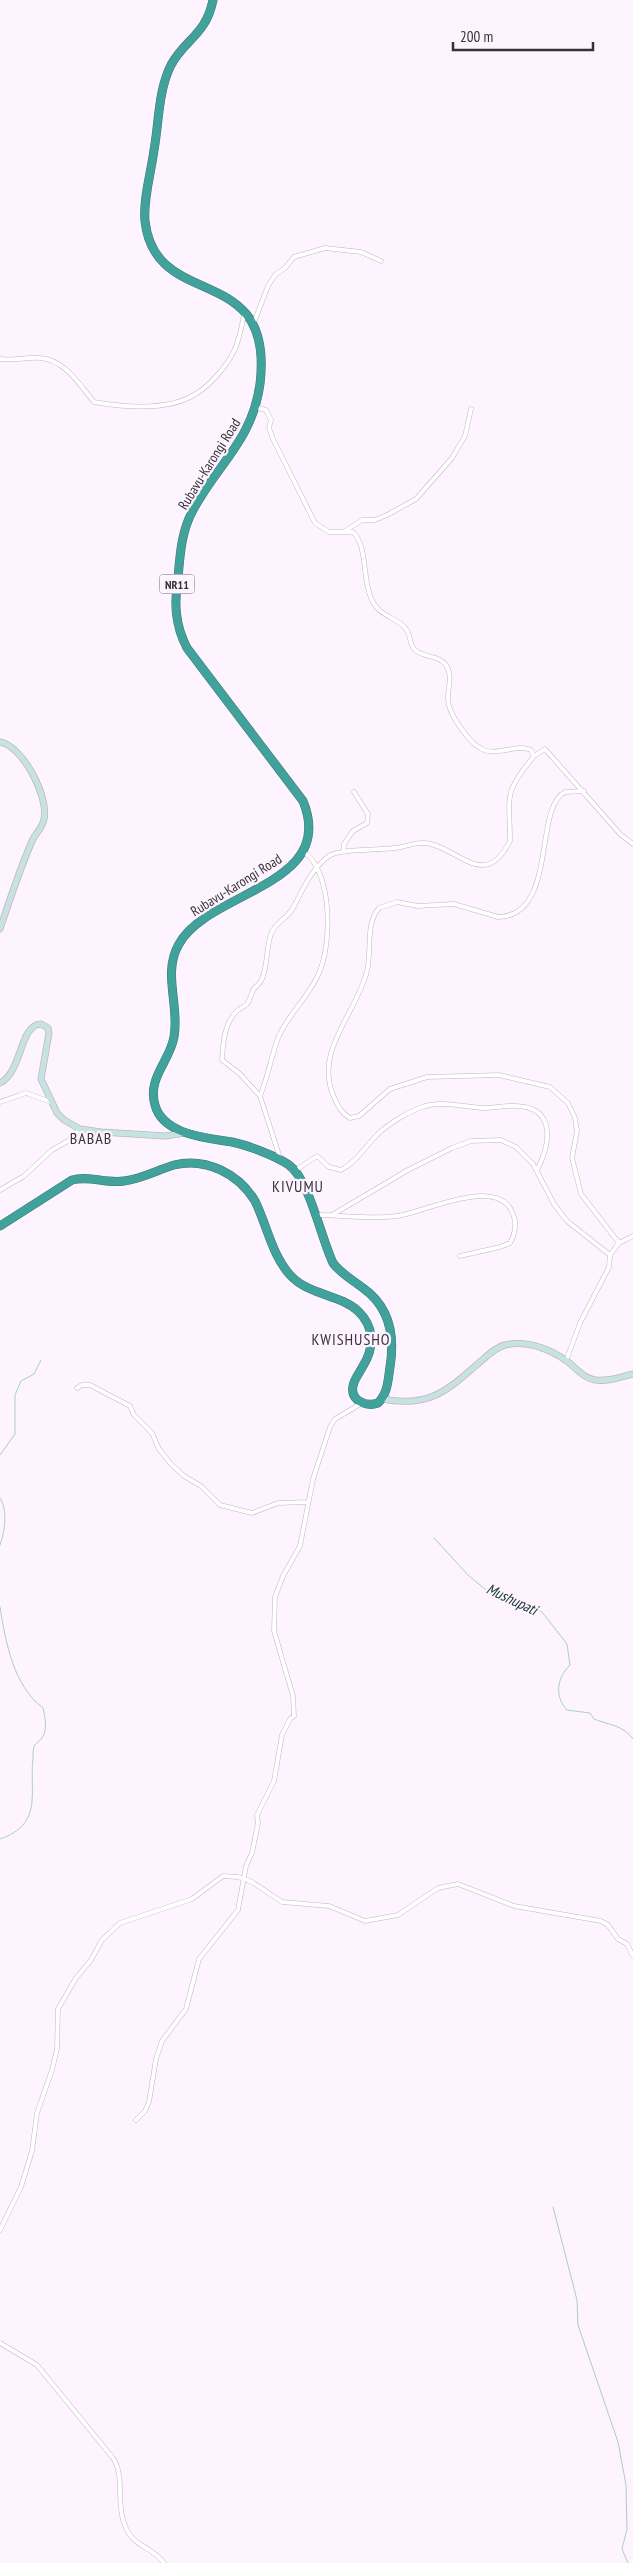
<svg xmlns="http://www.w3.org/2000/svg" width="633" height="2563" viewBox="0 0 633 2563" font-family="'PT Sans Narrow',sans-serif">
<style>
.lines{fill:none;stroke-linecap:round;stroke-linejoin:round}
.stream{stroke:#a8cfcb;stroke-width:1}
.street-casing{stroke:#c1b5c3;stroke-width:5}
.secondary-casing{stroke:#c1b5c3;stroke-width:7}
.highway-casing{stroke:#3c7a77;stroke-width:9}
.street{stroke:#fff;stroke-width:4}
.secondary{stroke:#c6e3e1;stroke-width:5.5}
.highway{stroke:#40a29a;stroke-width:8}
.labels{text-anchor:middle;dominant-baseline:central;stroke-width:4.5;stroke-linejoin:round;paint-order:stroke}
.shield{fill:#fef4ff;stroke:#726c73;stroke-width:1}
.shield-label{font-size:12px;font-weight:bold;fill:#363137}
.street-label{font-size:14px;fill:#363137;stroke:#fef4ff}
.water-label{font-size:15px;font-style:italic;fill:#133835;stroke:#fef4ff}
.quarter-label{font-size:16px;letter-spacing:1px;fill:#3d333e;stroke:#fef4ff}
</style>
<rect width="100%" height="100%" fill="#fef4ff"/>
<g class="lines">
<path class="stream" d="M0 1455 15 1434V1395L21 1381 34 1374 41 1360
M0 1498C8 1510 5 1531 0 1545
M434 1538 468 1575 485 1589 514 1598 542 1612 567 1644 570 1665C557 1678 554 1696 567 1710L590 1713 594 1719C609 1725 623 1725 633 1739
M0 1607C6 1643 13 1685 43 1708 45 1718 48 1729 42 1738 40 1741 36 1743 34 1746 33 1749 33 1755 33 1758 29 1792 44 1824 0 1839
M553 2207 577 2300 578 2325 618 2442 626 2485 627 2529 622 2549 628 2563"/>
<defs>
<path id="street" d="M253 325 268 286 275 275 285 268 294 257 325 248 361 252 381 261
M0 359C14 361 26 357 40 358 64 359 80 385 94 402 122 407 166 411 192 396 207 389 227 366 234 351 239 341 242 326 244 314
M255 407 266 410 271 420 269 428 273 439 315 523 329 532H353C369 548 361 582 374 604 382 617 398 618 406 629 411 635 409 645 415 650 424 658 439 655 446 665 453 675 448 687 448 698 447 712 468 741 480 748 496 758 516 743 531 750L534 756 545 749 621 835 633 844
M345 531 362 520H375L387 515 416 499 452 458 465 436 471 409
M584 791 565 792C533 808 558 916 498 917L454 904 418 906 397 902 379 908C365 924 372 951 367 971 357 1013 313 1051 334 1097 337 1105 341 1113 350 1118L359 1116 390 1089 427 1077 499 1075 550 1087 568 1103 575 1118 577 1131 572 1158 581 1194 619 1243
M343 852 344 844 353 831 367 823 368 814 354 792
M260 1096C268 1077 271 1057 278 1038 288 1014 309 997 319 973 332 944 333 871 303 851
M0 1102 26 1093 51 1102
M280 1158 260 1096 240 1074 222 1060C223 1044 224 1023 237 1011 240 1008 244 1007 247 1004 250 1000 251 995 253 990 256 986 260 984 262 979 268 964 266 948 271 934 275 922 287 919 293 908 303 889 311 869 329 856 341 848 384 851 401 847 411 845 420 841 431 844 462 852 486 889 510 841 510 795 502 795 534 756
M296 1170 317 1156 329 1167 341 1170C357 1162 366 1145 379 1133 390 1123 408 1112 422 1107 441 1100 463 1107 483 1108 494 1108 506 1105 517 1106 557 1108 550 1145 537 1170
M0 1190 24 1176 52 1150 68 1141 80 1129
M317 1215C343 1215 371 1220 397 1216 423 1213 499 1174 513 1214 517 1223 515 1235 510 1243L500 1247 460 1256
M332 1215 408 1170 452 1148 471 1141 501 1140 516 1147 533 1164 554 1204 567 1221 610 1255 609 1267 580 1323 566 1361
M610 1255 619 1243 633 1236
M77 1388 82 1385H90L130 1406 134 1415 152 1433 159 1449 170 1463 184 1476 201 1486 220 1505 252 1513 278 1503 308 1502
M136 2120 145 2111 149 2102 156 2059 162 2041 186 2009 199 1959 238 1910 246 1866 252 1853 258 1823 257 1815 274 1781 282 1735 290 1719 294 1716 293 1696 274 1631 275 1597 283 1576 300 1546 313 1479 330 1427 335 1419 362 1403
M0 2230 21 2187 32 2151 37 2113 52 2070 57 2049 58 2009 76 1978 91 1960 102 1940 120 1923 192 1899 223 1876 238 1877 252 1882 282 1902 329 1906 365 1921 398 1915 438 1888 458 1884 514 1906 601 1921 608 1925 618 1939 627 1944 633 1956
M0 2343 37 2365 113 2458C125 2476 116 2502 124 2523 133 2549 150 2544 164 2563"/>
<path id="secondary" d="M0 742C23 746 49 797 44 819 43 827 36 833 33 839 20 868 10 899 0 929
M0 1083C23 1071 19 1025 41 1024L48 1028 49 1033 41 1079 57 1113 64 1120 80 1129 101 1132 165 1136 185 1133
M382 1399C429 1408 447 1391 480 1362 488 1355 496 1347 505 1345 527 1340 549 1349 567 1361 576 1368 583 1378 595 1380 608 1382 621 1377 633 1374"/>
<path id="highway" d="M0 1226 72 1180C89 1175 106 1184 124 1181 142 1179 157 1170 174 1165 206 1157 239 1174 255 1201 267 1225 272 1256 291 1276 309 1295 339 1294 358 1311 374 1326 375 1347 363 1366 360 1372 354 1379 353 1386 350 1401 367 1407 378 1403 388 1393 388 1380 390 1367 395 1336 390 1307 363 1288 353 1280 341 1274 333 1263 321 1238 309 1179 289 1165 276 1156 247 1145 232 1142 207 1138 163 1135 155 1105 147 1078 170 1061 174 1037 180 1006 162 973 179 944 208 891 338 886 303 801L187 648C175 625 174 603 178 578 180 556 181 533 192 512 216 465 252 442 260 384 275 259 155 313 145 221 143 199 151 173 154 150 159 123 158 91 171 65 185 39 206 35 213 0"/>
</defs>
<use href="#street" class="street-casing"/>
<use href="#secondary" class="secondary-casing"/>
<use href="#highway" class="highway-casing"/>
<use href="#street" class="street"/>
<use href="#secondary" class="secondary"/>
<use href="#highway" class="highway"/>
</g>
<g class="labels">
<rect class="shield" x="159.5" y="574.5" width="35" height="19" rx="4"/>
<g class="shield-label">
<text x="177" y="584">NR11</text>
</g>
<g class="street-label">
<text transform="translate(209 464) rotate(-58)">Rubavu-Karongi Road</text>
<text transform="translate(236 885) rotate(-32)">Rubavu-Karongi Road</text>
</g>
<g class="water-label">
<text transform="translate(512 1599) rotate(25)">Mushupati</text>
</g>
<g class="quarter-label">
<text x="91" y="1138">BABAB</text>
<text x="298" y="1186">KIVUMU</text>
<text x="351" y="1339">KWISHUSHO</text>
</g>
</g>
<path d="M453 42v8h140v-8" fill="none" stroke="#363137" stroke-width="2.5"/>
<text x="460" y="42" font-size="15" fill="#363137" stroke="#fef4ff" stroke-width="4" paint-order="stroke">200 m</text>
</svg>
